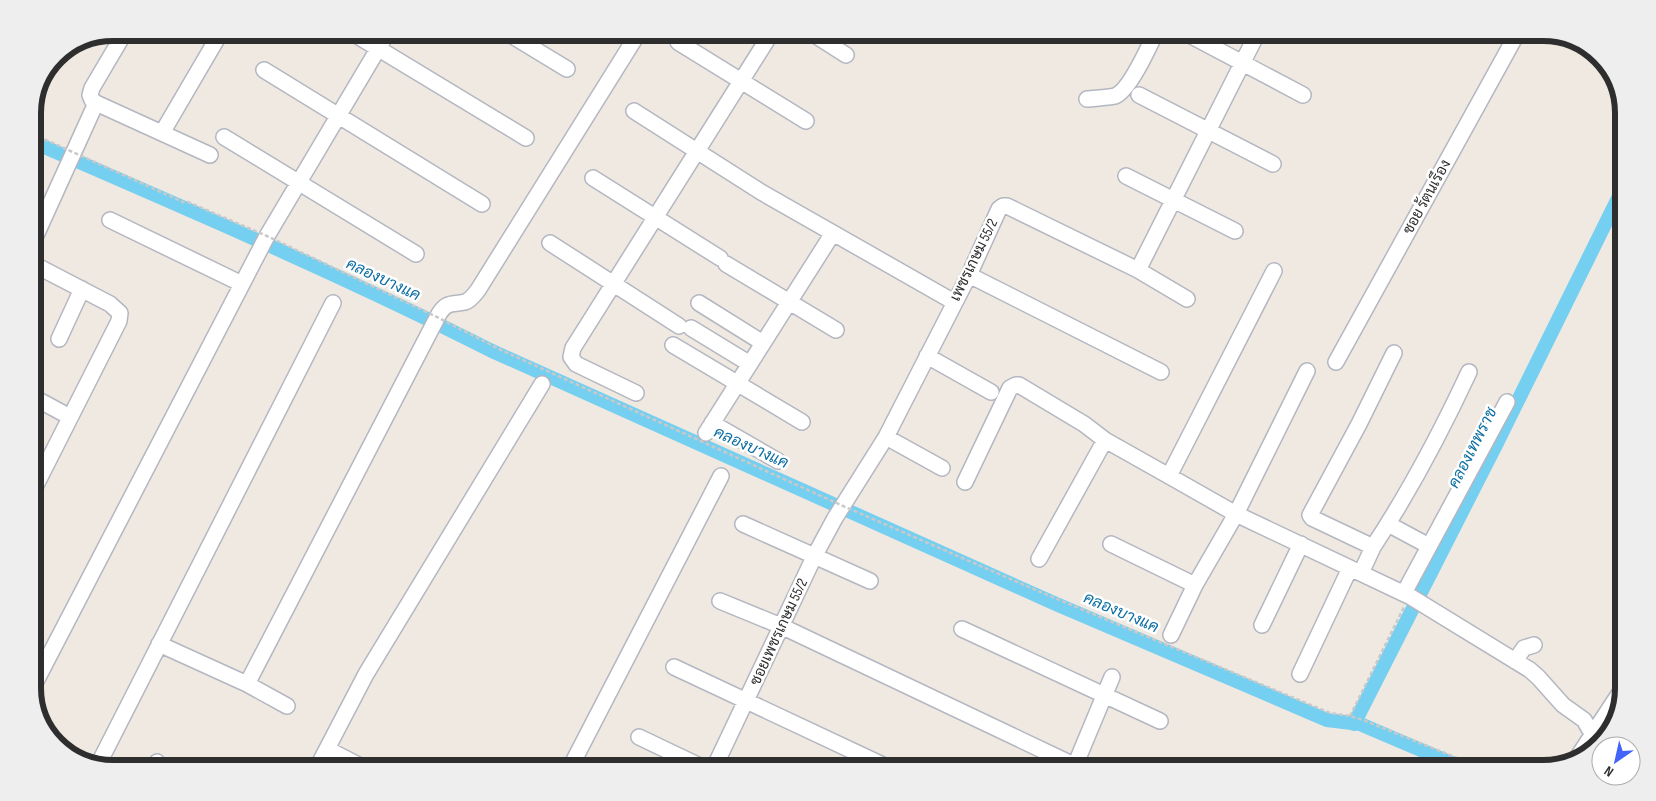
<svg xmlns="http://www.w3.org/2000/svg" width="1656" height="801" viewBox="0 0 1656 801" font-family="'Sofia Sans Condensed',Sarabun,sans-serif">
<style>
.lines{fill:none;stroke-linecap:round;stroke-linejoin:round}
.canal{stroke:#75cff0;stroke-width:14}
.minor-casing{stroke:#b4b7c1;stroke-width:18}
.path{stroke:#c9c9c9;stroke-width:2.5;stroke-dasharray:4 2.5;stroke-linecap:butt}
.minor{stroke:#fff;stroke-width:15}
.path-bridge{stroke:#c9c9c9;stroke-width:2.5;stroke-dasharray:4 2.5;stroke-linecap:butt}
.labels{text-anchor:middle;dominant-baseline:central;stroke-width:5;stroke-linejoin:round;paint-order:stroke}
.street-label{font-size:15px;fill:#2e2e2e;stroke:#fff}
.water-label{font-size:16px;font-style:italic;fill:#0d6fa3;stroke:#fff}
.rim{fill:none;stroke:#2e2e2e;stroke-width:6}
</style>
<rect width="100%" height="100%" fill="#efe9e1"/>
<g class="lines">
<path class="canal" d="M33 142C187 209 342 275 492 351L1056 604 1327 720 1360 724 1463 768
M1354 724 1497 443 1623 188"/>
<defs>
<path id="minor" d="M351 32 526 138
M506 32 567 69
M810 32 846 55
M1184 32 1303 95
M678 42 806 121
M264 70 482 204
M1139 95 1273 164
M1087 99C1095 98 1106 98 1115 96 1129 91 1149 47 1156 32
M96 103 210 155
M634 111 761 192 954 302
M162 133 221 32
M224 137 416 254
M1126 176 1235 231
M593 178 720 258
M110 220 242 284
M33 242 96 103 92 100 90 95 92 88 125 32
M550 243 679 326
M33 264 110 304 120 313 119 321 33 491
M726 264 836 330
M1138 270 1258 32
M969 275 1161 372
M699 303 763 343
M691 328 750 364
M59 339 82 289
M673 345 802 422
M1394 353 1359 424 1310 515 1312 518 1373 547C1410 491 1441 432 1469 372
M927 356 991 392
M1336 362 1518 32
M636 393 576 364 571 357 573 348 772 32
M33 397 70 417
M712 423 778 461
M706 433 833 233
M886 437 942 468
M1169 476 1274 271
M965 482 1010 388 1016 385H1019L1084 424 1105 440 1169 476 1236 514 1411 597 1530 670 1538 677 1563 705 1584 720 1593 735
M743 524 870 581
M1388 524 1429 546
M1111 544 1195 585
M1039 559 1105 440
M1361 573 1373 547
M1404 593 1507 402
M720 601 781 626 1080 768
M1262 625 1301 544
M962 629 1160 721
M1171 635 1195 585 1236 514 1307 371
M159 644 247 684 439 314C447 301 452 305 465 302 471 300 474 295 478 290L639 32
M1515 661 1524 648 1534 645
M674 667 889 768
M1300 674 1350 568
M247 684 287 706
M33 687 267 236 388 32
M639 737 704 768
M327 749 364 768
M1577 758 1623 688
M98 765 333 303
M154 768 157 762
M317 768 366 674 542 384
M570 768 721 476
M714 768 815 555 835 518 886 437 969 275 999 209 1003 206H1007L1138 270 1187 299
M1074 768 1112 677
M1189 768 1190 766"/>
</defs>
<use href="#minor" class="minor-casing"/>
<path class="path" d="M1350 716 1404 607"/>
<use href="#minor" class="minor"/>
<path class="path-bridge" d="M33 134 183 202H188L267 236 437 317 499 349 843 506 1038 591 1330 713 1350 716 1363 720 1482 768"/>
</g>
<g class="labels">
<g class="street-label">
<text transform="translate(1427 197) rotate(-61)">ซอย ร้ตนเรึอง</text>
<text transform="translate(974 260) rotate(-64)">เพชรเกษม 55/2</text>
<text transform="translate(779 632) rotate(-65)">ซอยเพชรเกษม 55/2</text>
</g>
<g class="water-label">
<text transform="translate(383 280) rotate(25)">คลองบางแค</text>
<text transform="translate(751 448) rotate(24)">คลองบางแค</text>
<text transform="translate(1473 448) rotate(-63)">คลองเทพราช</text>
<text transform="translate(1121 613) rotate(23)">คลองบางแค</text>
</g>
</g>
<path d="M0 0H1656V801H0ZM113 41H1543A72 72 0 0 1 1615 113V688A72 72 0 0 1 1543 760H113A72 72 0 0 1 41 688V113A72 72 0 0 1 113 41Z" fill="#eee" fill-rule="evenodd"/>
<path class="rim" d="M113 41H1543A72 72 0 0 1 1615 113V688A72 72 0 0 1 1543 760H113A72 72 0 0 1 41 688V113A72 72 0 0 1 113 41Z"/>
<g transform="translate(1616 761) rotate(214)"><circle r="24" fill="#ffffff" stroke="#ababab"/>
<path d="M0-4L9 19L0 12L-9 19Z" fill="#4264fb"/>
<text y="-8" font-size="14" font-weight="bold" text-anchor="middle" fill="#2e2e2e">N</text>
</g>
</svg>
